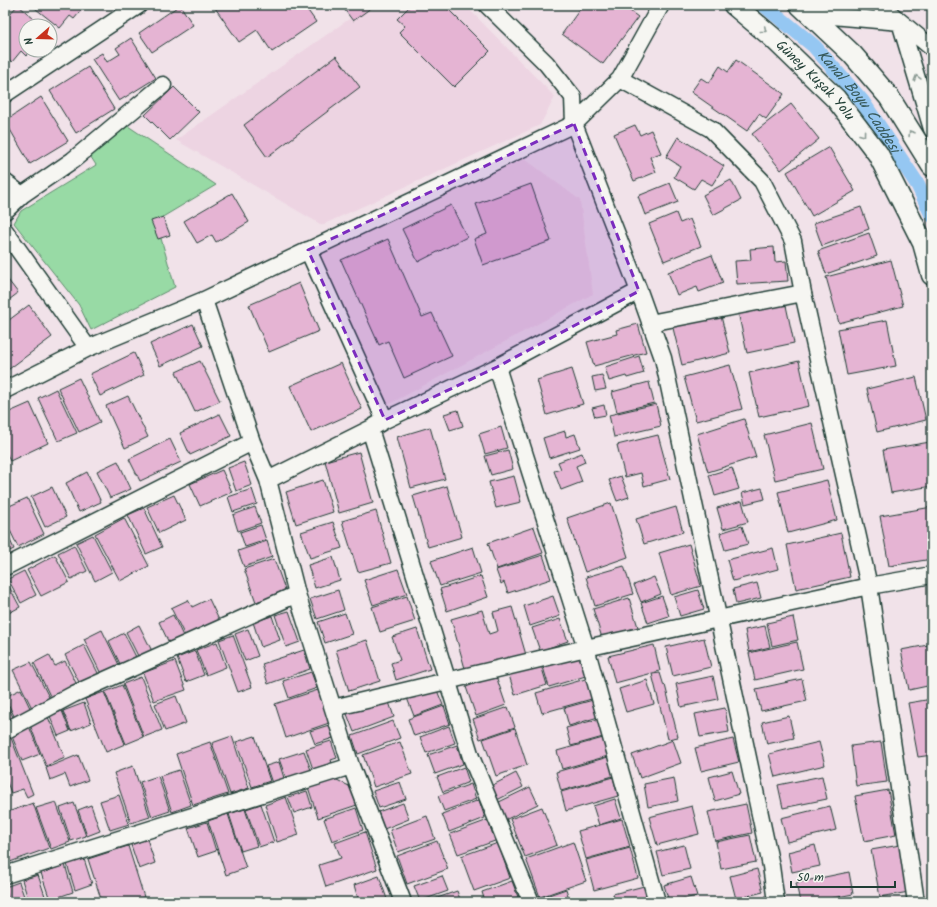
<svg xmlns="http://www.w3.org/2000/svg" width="937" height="907" viewBox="0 0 937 907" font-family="Kalam,sans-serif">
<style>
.built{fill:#edd4e2}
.green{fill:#98daa5;stroke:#5c8c6c}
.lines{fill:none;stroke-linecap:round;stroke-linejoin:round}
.canal{stroke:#95c7f2;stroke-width:15}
.building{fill:#e5b4d3;stroke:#1f3d34}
.minor-casing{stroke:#1f3d34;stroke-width:19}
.major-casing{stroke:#1f3d34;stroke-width:23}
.minor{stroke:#f6f6f2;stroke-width:16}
.major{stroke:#f6f6f2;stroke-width:20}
.oneway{stroke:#8a9a93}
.marked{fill:#7b2cbf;fill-opacity:0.2;stroke:#7b2cbf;stroke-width:3;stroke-dasharray:8 5;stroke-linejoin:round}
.labels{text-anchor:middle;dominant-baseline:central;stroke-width:3;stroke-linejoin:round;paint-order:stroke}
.street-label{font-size:14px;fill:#1f3d34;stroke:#f6f6f2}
.water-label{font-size:15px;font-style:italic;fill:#37595a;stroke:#f6f6f2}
</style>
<rect width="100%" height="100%" fill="#f1e2e9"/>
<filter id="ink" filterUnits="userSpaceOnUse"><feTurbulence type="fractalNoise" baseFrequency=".025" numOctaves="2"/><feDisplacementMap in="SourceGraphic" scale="8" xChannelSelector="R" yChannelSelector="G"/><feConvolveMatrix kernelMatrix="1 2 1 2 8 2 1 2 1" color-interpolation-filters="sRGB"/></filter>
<g filter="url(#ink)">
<path class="built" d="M369 5H465L555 97 540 125 322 225 176 140Z
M521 156 580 200 593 294 386 406 320 254Z"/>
<path class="green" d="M128 126 216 185 156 221 175 287 91 330 79 305 14 223 21 211 96 165 89 154Z"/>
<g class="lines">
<path class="canal" id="s1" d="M764 5 814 46 862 101 918 185 932 215"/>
</g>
<path class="building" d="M18 5 42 26H26V50H31L26 56 21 51 12 62 5 56V19Z
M31 5H81L84 7 74 19 70 16 60 28Z
M180 5 193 25 152 52 139 33Z
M213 5H304L316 22 272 52 257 30 239 42Z
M341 5H375L353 21Z
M411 5H444L490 51 454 87 399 32 405 26 397 19Z
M583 5H622L638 17 603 64 562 34Z
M131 38 156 78 119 101 92 59 102 53 107 62 120 54 116 48Z
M336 56 360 87 267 157 244 125Z
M736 60 784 94 766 119 759 114 747 131 691 92 701 78 709 83 720 66 728 72Z
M88 67 114 109 76 133 50 91Z
M174 87 199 112 170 140 145 115Z
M41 97 68 141 30 164 5 121Z
M791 104 819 139 781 170 752 134Z
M635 125 640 135 651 130 661 153 650 157 656 172 634 181 614 134Z
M678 137 724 166 712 185 701 179 694 189 674 177 680 166 666 157Z
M829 147 855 191 812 216 787 172Z
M731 180 741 200 713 215 703 195Z
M670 183 678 202 645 215 638 196Z
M531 184 551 241 483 265 474 239 487 234 476 204Z
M232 193 249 222 216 242 212 235 197 243 184 221Z
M451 205 467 237 418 262 402 229Z
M861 207 869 229 822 246 814 223Z
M676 213 680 223 690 219 701 246 664 261 649 224Z
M163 217 170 235 158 239 151 221Z
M869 233 877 256 826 274 818 251Z
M388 239 422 317 432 313 452 356 404 378 388 341 379 345 341 260Z
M774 247 775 262 786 261 788 281 737 284 735 261 751 260 750 249Z
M712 255 723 283 699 292 697 287 677 295 668 272Z
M891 260 903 306 839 323 826 277Z
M5 276 18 293 5 303Z
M299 283 319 331 269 352 249 305Z
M785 301 794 343 747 353 738 312Z
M29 305 52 337 5 372V323Z
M720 312 730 353 682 365 672 324Z
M887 320 896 366 847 375 838 329Z
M193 324 203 346 160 366 150 344Z
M638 324 646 352 594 366 587 342 617 334 616 330Z
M134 353 144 375 100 396 90 374Z
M639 356 644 373 627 378 626 376 609 381 605 367Z
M200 361 220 401 195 412 176 372Z
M799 361 809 406 759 417 749 373Z
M341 363 362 409 311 432 290 386Z
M730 365 742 409 696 421 684 377Z
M572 369 583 404 547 415 537 380Z
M602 375 606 389 595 391 592 377Z
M916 377 926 420 877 432 867 389Z
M79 378 100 422 79 432 58 388Z
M649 382 654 403 617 412 612 392Z
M56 389 77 433 58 441 38 398Z
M128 396 148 437 125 448 106 406Z
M30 403 48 443 10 461 5 450V414Z
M656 404 661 426 614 437 609 415Z
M604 405 606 415 595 417 592 408Z
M458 410 463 426 450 430 444 414Z
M220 414 231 436 190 455 180 433Z
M744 419 756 457 708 472 697 434Z
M812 423 823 469 775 480 764 435Z
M430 427 445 479 411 488 397 437Z
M501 427 507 448 485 454 479 434Z
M565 431 566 437 575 434 580 448 549 458 543 438Z
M658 435 670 479 644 486 641 473 625 477 617 445Z
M170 439 181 462 140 481 129 459Z
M930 442 932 453V486L891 493 883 450Z
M508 450 513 469 491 475 485 456Z
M359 452 373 503 339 513 325 461Z
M582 453 585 462 576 466 582 482 561 490 554 471 561 469 558 462Z
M118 461 131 489 110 498 97 471Z
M244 462 252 485 236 491 228 468Z
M732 468 739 489 715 496 709 475Z
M222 470 232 492 200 506 190 484Z
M87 472 101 502 79 512 66 483Z
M514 476 521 502 496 508 489 482Z
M621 476 629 497 617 501 609 480Z
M323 480 333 512 296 524 286 492Z
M827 480 837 520 788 533 778 492Z
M447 486 462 537 428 547 413 496Z
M52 487 66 517 45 527 31 497Z
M762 488 765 499 745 504 742 493Z
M252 489 257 504 233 512 228 497Z
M174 495 186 520 159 533 147 507Z
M27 498 44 534 18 547 5 520V508Z
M742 501 748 522 723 529 717 508Z
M611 503 628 557 585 572 567 518Z
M255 507 261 523 238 531 233 515Z
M676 507 683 532 644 544 636 519Z
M932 507V559L889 566 880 516Z
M144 508 162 547 146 554 128 515Z
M376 511 391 563 358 572 342 521Z
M124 518 149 566 120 581 95 534Z
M333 522 342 548 310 558 301 532Z
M261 525 266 540 245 547 240 532Z
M742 526 748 544 725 550 720 533Z
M534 527 543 553 497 569 488 543Z
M5 529 14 549 5 553Z
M841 533 850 577 796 589 787 545Z
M93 535 112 572 95 581 76 543Z
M267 541 272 557 244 567 238 551Z
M689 544 701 586 671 595 659 553Z
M74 545 87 571 71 579 58 553Z
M473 547 481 573 440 586 431 561Z
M773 548 778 569 733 581 727 560Z
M55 555 69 582 41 596 27 570Z
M543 555 551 579 508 593 504 582 501 584 496 570Z
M333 557 340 580 315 588 308 565Z
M274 559 286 592 256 602 244 569Z
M624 566 633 594 595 606 586 577Z
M398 569 407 594 373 605 364 580Z
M24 571 36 595 21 603 8 579Z
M481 576 488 597 447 611 440 589Z
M654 577 661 594 641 602 634 585Z
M5 579 20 607 5 615Z
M757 583 761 598 736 604 733 589Z
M338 590 344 610 317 619 310 599Z
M698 590 704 609 680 616 674 597Z
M407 596 415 621 380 632 372 607Z
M553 596 560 616 530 626 524 606Z
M662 596 669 616 648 623 641 603Z
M629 598 638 627 602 638 593 609Z
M209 599 219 620 185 636 171 608 188 600 192 607Z
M512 607 526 655 466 672 451 619 482 610 489 634 498 631 493 612Z
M289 611 300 642 286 647 275 615Z
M345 613 352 634 325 643 318 622Z
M173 615 183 636 169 643 159 622Z
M272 616 280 640 261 647 253 622Z
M793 617 798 640 772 646 767 623Z
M560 619 568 641 540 651 532 628Z
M139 625 152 651 139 658 126 632Z
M765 626 770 647 749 652 745 630Z
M248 629 258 656 245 661 235 634Z
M417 629 430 669 396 680 391 663 400 660 392 637Z
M102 630 120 667 102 676 84 639Z
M124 633 137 659 121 666 109 641Z
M233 635 252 687 238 692 219 640Z
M704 638 711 667 673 676 666 647Z
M367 640 380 681 349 691 336 650Z
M217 642 226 667 206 675 196 650Z
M797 642 803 669 755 680 749 653Z
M84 645 100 677 81 686 65 655Z
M654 645 660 671 615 683 608 656Z
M928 645V647L932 646V685L909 690 901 650Z
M304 650 310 669 268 684 262 664Z
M195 651 204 675 186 682 177 658Z
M49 655 55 666 65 661 78 687 52 700 34 663Z
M583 656 589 675 549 687 543 667Z
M175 661 186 690 154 701 143 673Z
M31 662 51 701 33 710 13 670Z
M541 665 547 685 515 695 509 675Z
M311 672 317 688 289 698 283 681Z
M660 673 664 686 665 685 678 737 668 739 652 674Z
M496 676 506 705 476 716 466 687Z
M713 676 718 699 681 707 676 684Z
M141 677 162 730 144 737 123 684Z
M589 678 595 698 542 713 536 693Z
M802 679 807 701 761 711 756 689Z
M647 680 654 704 626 712 619 689Z
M122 685 143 737 126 744 105 692Z
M436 688 443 705 414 716 407 698Z
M21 689 31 710 15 718 5 697Z
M318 690 329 723 286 738 275 704Z
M104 692 125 744 106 752 85 699Z
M176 696 186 723 165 731 155 704Z
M388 699 394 717 354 732 347 714Z
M932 699V755L918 757 908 703Z
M593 700 598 717 569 726 564 708Z
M5 701 14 719 5 724Z
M84 703 91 723 71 731 63 711Z
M444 706 450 724 414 736 408 719Z
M508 707 515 727 480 739 473 719Z
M725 708 729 732 700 737 695 714Z
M62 711 70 731 58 736 50 716Z
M789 716 794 738 767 744 762 722Z
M48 717 65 758 46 766 30 725Z
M598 719 603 737 571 746 566 728Z
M393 721 400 738 358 754 352 736Z
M329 725 333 738 315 744 310 731Z
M29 726 40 754 22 761 11 734Z
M449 726 455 743 426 753 420 737Z
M515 728 527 765 496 776 483 739Z
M232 736 249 788 230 794 212 743Z
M255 736 270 781 252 787 236 742Z
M11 738 33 794 27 797 23 789 11 793 5 777V741Z
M603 738 608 756 562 769 557 751Z
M733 739 739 762 701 771 695 748Z
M673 740 681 763 640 778 632 755Z
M331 741 337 758 331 760 332 763 313 769 306 749Z
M210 742 228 794 193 805 176 754Z
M400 742 412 774 374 787 363 755Z
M819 742 825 765 775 777 769 754Z
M881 742 887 782 856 786 851 746Z
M457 745 463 764 435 774 428 755Z
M304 751 311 770 286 778 279 759Z
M78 755 88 780 70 787 65 774 50 780 46 768Z
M608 757 613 776 561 791 556 772Z
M279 762 284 778 272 783 266 766Z
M133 766 150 817 131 823 114 773Z
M464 767 469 782 443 792 437 777Z
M179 770 191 805 172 812 160 776Z
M732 771 739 794 715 801 709 777Z
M516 773 523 787 497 800 491 786Z
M158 776 170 811 152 817 140 782Z
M822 776 827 799 783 808 778 785Z
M613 777 618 796 566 811 561 792Z
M333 778 351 787 357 805 318 818 308 787Z
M674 778 678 801 648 807 644 784Z
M400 782 406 799 379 808 373 791Z
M471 784 476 799 444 811 438 796Z
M530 787 538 804 505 820 497 803Z
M888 790 896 835 864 841 855 796Z
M307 791 312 807 294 813 288 797Z
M119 795 129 824 110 830 100 801Z
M286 797 299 835 277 842 265 805Z
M615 799 621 818 599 825 593 806Z
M479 800 485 818 449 832 442 814Z
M56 802 70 842 51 849 36 808Z
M33 803 49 848 10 862 5 848V813Z
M74 803 86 836 71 841 60 808Z
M403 803 409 819 384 829 378 812Z
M261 804 274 842 259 847 246 809Z
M746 804 752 833 715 841 708 812Z
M91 805 100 831 87 836 78 810Z
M692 806 699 834 657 845 649 817Z
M830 806 836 830 787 842 781 818Z
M542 807 557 845 525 857 510 819Z
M356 808 363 830 332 841 324 819Z
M245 809 257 846 241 851 229 814Z
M228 814 246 868 226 875 208 821Z
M427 816 435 839 398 852 390 830Z
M622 819 630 847 586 859 578 831Z
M488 820 495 841 458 854 450 834Z
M207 822 216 851 198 857 188 828Z
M365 832 377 869 326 887 319 865 341 858 335 843Z
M750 835 756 862 721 869 716 842Z
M147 839 155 863 139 869 131 845Z
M437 841 448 869 407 884 397 856Z
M573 842 586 881 540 897 526 859Z
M498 843 510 878 474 891 461 856Z
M684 845 690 869 663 875 657 852Z
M815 845 820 866 792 872 788 852Z
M900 845 909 892 880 897 871 850Z
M128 846 144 897 128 902H102L88 859Z
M630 848 638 878 594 890 586 860Z
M84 859 92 884 75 890 67 864Z
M65 865 73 892 50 900 41 873Z
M757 869 763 892 736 899 730 876Z
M849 872 853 894 813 902H800L796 883Z
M38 875 47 902H29L22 880Z
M379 876 388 902H359L354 885Z
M442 876 448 891 420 901 414 886Z
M691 877 697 896 669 902 664 885Z
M512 881 518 897 504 902H485L482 892Z
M19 882 26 902H9L5 887Z
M644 886 648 902H615L613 894Z
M566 889 570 902H545L543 897Z
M457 891 461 902H426Z"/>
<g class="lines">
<defs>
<path id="minor" d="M880 5 932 48
M810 14 900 22 932 129
M620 79 711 129 762 181 793 241 803 293 869 586 916 902
M5 94 139 5
M5 182 22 195
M5 211 22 195 73 160 163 85
M5 231 88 348
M308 250 385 420
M639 291 663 358 771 866 776 902
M204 300 252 442 268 480 297 594 351 766 403 902
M650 323 803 293
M497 367 586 648 657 902
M5 390 88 348 204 300 574 124 620 79 661 5
M370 429 471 757 531 902
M268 480 370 429 385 420 497 367 639 291 574 124 573 97 546 63 487 5
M5 567 252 442
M333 708 586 648 869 586 932 575
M5 731 74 694 297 594
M5 875 351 766"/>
<g id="major">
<path id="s2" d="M734 5 772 37 836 99 878 154 923 243 932 275"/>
<path d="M800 5 852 54 889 97 932 166"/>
</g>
</defs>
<use href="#minor" class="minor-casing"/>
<use href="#major" class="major-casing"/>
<use href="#minor" class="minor"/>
<use href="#major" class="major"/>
</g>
<defs><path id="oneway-chevron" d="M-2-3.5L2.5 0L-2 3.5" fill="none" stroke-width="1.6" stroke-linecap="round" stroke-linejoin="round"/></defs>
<g class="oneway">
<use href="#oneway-chevron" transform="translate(764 30) rotate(39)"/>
<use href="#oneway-chevron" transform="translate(917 78) rotate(-106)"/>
<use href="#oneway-chevron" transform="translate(911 133) rotate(-122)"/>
<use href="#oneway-chevron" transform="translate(863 134) rotate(53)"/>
</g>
</g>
<path class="marked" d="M574 124 639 291 497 367 385 420 308 250Z"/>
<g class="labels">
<g class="street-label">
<text stroke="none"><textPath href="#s2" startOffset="111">Güney Kuşak Yolu</textPath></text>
</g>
<g class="water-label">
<text stroke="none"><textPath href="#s1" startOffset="136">Kanal Boyu Caddesi</textPath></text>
</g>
</g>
<rect width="937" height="907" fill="none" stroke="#f6f6f2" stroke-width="20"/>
<rect x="10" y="10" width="917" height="887" fill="none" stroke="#1f3d34" stroke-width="1.5" filter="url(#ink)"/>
<g transform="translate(38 38) rotate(250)"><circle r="19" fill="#f6f6f2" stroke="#a0aca6"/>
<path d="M0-3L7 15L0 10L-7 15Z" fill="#c8321e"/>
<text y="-6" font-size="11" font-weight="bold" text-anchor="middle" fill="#1f3d34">N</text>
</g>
<path d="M791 881v6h104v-6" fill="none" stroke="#1f3d34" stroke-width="2"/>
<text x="797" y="881" font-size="12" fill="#1f3d34" stroke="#f6f6f2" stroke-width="3" paint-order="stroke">50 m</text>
</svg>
